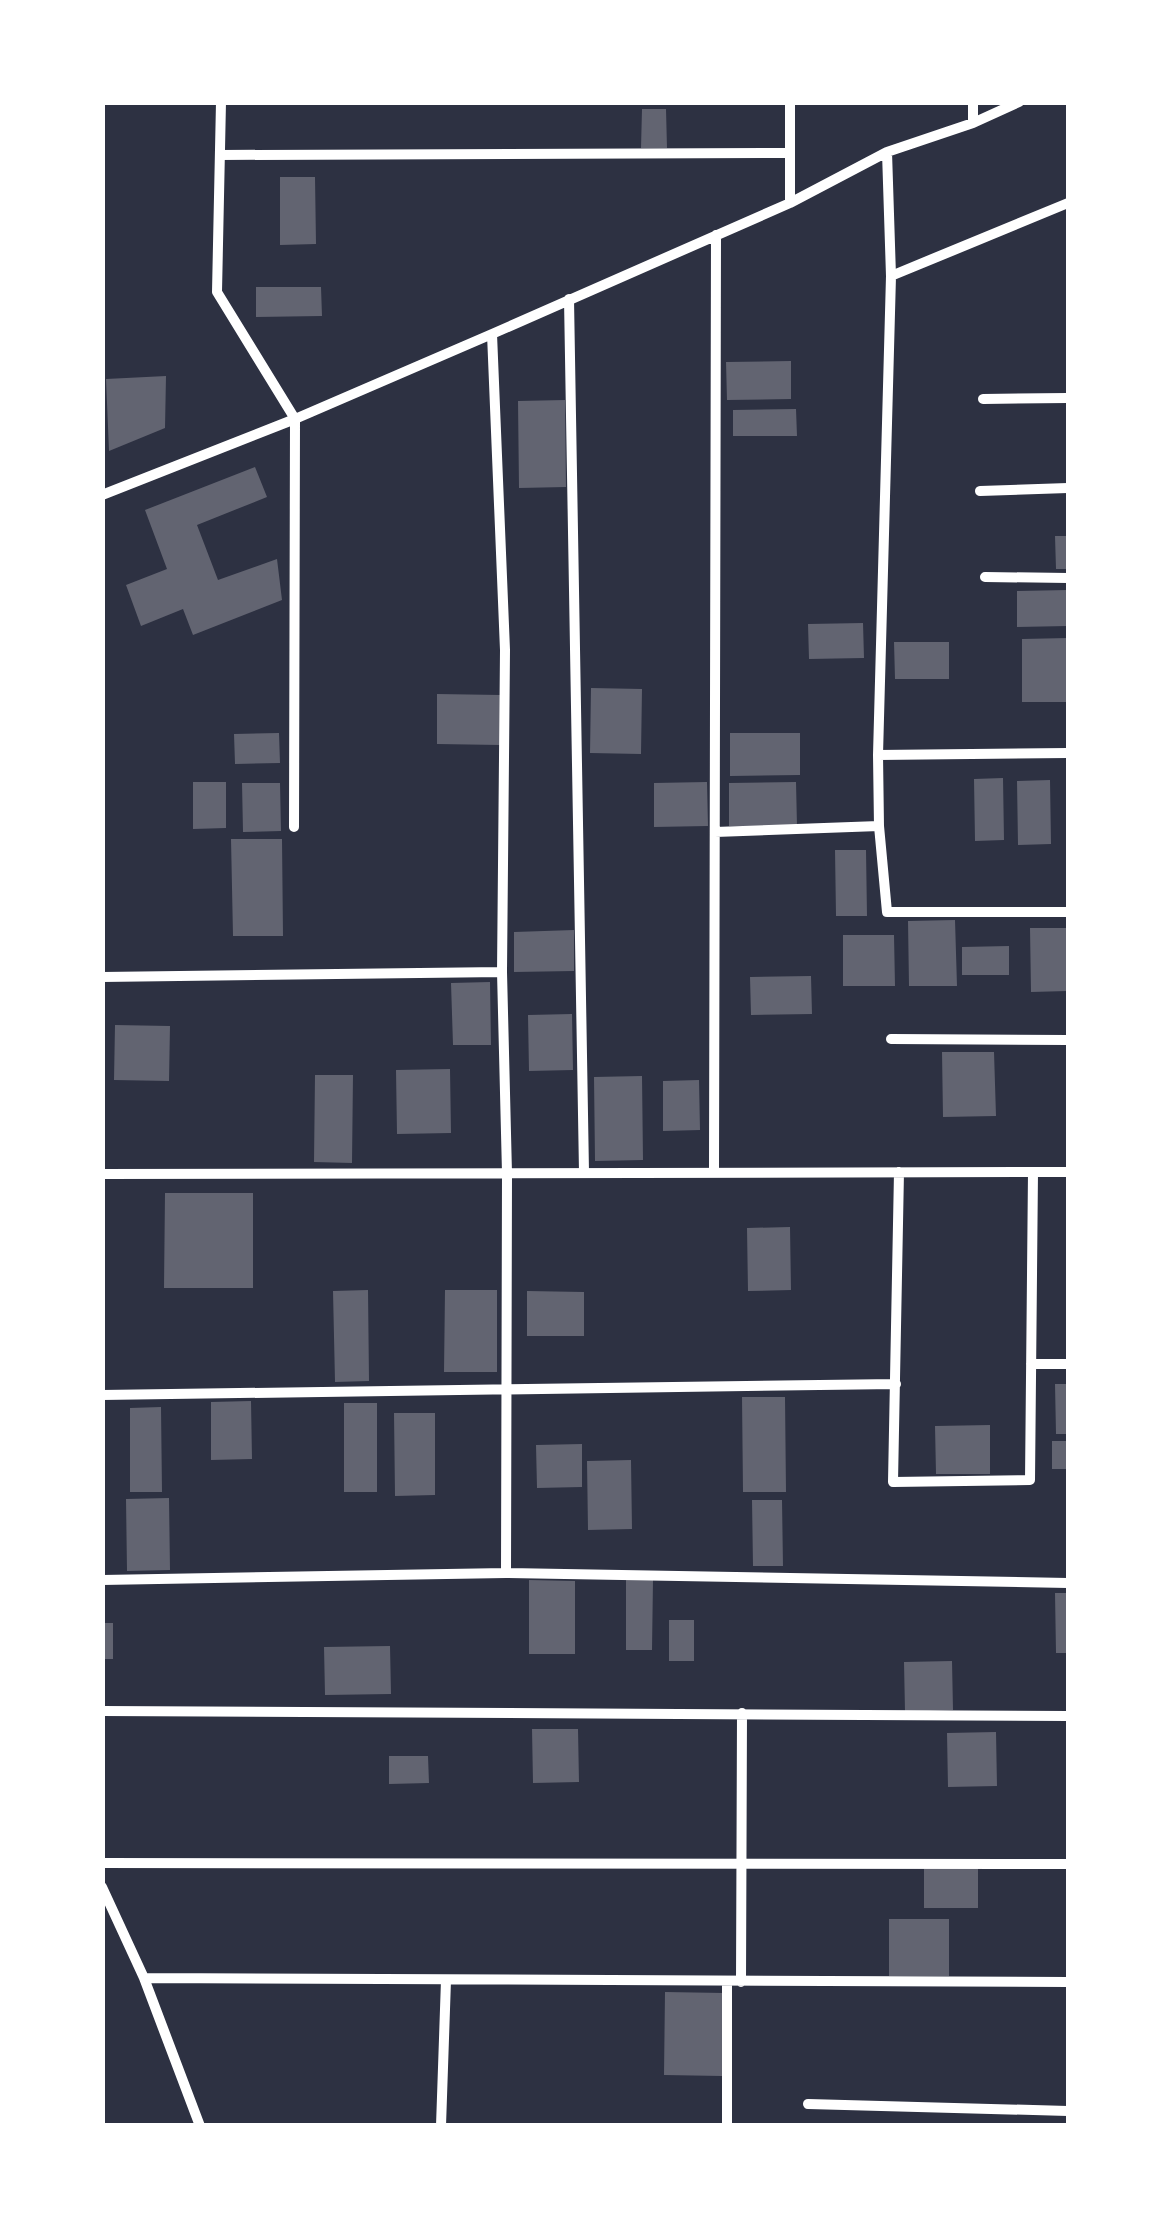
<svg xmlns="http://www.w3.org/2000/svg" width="1171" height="2228" viewBox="0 0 1171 2228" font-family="Quicksand,sans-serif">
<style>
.building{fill:#626471}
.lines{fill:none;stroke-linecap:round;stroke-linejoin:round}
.minor{stroke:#fff;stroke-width:10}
</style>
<rect width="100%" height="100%" fill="#2d3142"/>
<path class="building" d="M642 109H666L667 148H641Z
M280 177H315L316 244 280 245Z
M256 287H321L322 316 256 317Z
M791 361V399L727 400 726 362Z
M166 376 165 428 109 451 106 379Z
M565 400 566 487 519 488 518 401Z
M796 409 797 436H733V410Z
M255 467 267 497 197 525 218 580 277 559 282 600 193 635 183 609 141 626 126 585 167 569 145 510Z
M1055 536H1068V569H1056Z
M1068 590V626L1017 627V591Z
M863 623 864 658 809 659 808 624Z
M1068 638V702H1022V639Z
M894 642H949V679H895Z
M591 688 642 689 641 754 590 753Z
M437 694 501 695 500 745 437 744Z
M279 733 280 763 235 764 234 734Z
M730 733H800V775L730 776Z
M1003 778 1004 840 975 841 974 779Z
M1050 780 1051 844 1018 845 1017 781Z
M193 782H226V828L193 829Z
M707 782 708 826 654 827V783Z
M796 782 797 826H729V783Z
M242 783H280L281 831 243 832Z
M231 839H282L283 936H233Z
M835 850H866L867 916H836Z
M955 920 957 986H909L908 921Z
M1030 928H1068V991L1031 992Z
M574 930V971L514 972V932Z
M843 935H894L895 986H843Z
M1009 946V975H962V947Z
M811 976 812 1014 751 1015 750 977Z
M490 982 491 1045H453L451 983Z
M572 1014 573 1070 529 1071 528 1015Z
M115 1025 170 1026 169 1081 114 1080Z
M942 1052H994L996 1116 943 1117Z
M450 1069 451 1133 397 1134 396 1070Z
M315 1075H353L352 1163 314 1162Z
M642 1076 643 1160 595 1161 594 1077Z
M699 1080 700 1130 663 1131V1081Z
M165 1193H253V1288H164Z
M790 1227 791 1290 748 1291 747 1228Z
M368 1290 369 1381 335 1382 333 1291Z
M445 1290H497V1372H444Z
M527 1291 584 1292V1336H527Z
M1055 1384H1068V1434H1056Z
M742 1397H785L786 1492H743Z
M251 1401 252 1459 211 1460V1402Z
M344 1403H377V1492H344Z
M161 1407 162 1492H130V1408Z
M394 1413H435V1495L395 1496Z
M990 1425V1474H936L935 1426Z
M1052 1441H1068V1469H1052Z
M582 1444V1487L537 1488 536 1445Z
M631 1460 632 1529 588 1530 587 1461Z
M169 1498 170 1570 127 1571 126 1499Z
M752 1500H782L783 1566H753Z
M529 1580 575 1581V1654H529Z
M626 1580H653L652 1650H626Z
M1055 1593H1068V1653H1056Z
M669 1620H694V1661H669Z
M102 1623H113V1659H102Z
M390 1646 391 1694 325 1695 324 1647Z
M952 1661 953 1710 905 1712 904 1662Z
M532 1729H578L579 1782 533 1783Z
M996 1732 997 1786 948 1787 947 1733Z
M389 1756H428L429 1783 389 1784Z
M924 1868H978V1908H924Z
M889 1919H949V1976H889Z
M665 1992 724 1993 722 2076 664 2075Z"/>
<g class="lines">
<path class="minor" d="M221 102 217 292 295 419 294 827
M790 102V203
M973 123V102
M887 152 891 276 878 755 879 826 887 912H1068
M220 155 790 153
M891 276 1068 203
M569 299 584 1172
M492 334 505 650 502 972 507 1173 506 1573
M983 399 1068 398
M980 491 1068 488
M102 495 295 419 492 334 790 203 887 152 973 123 1019 102
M985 577 1068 578
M878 755 1068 753
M715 832 879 826
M102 977 502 972
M891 1039 1068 1040
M714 1172 716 235
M899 1172 893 1482 1030 1480 1033 1172
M102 1174 1068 1172
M1031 1364H1068
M102 1395 896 1384
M102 1580 506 1573 1068 1583
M102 1711 1068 1716
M102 1863 1068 1864
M102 1887 144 1978 200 2126
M144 1978 1068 1982
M727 1982V2126
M741 1982 742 1713
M808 2104 1068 2111
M441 2126 446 1980"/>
</g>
<rect width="1171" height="2228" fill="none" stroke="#ffffff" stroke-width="210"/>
</svg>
